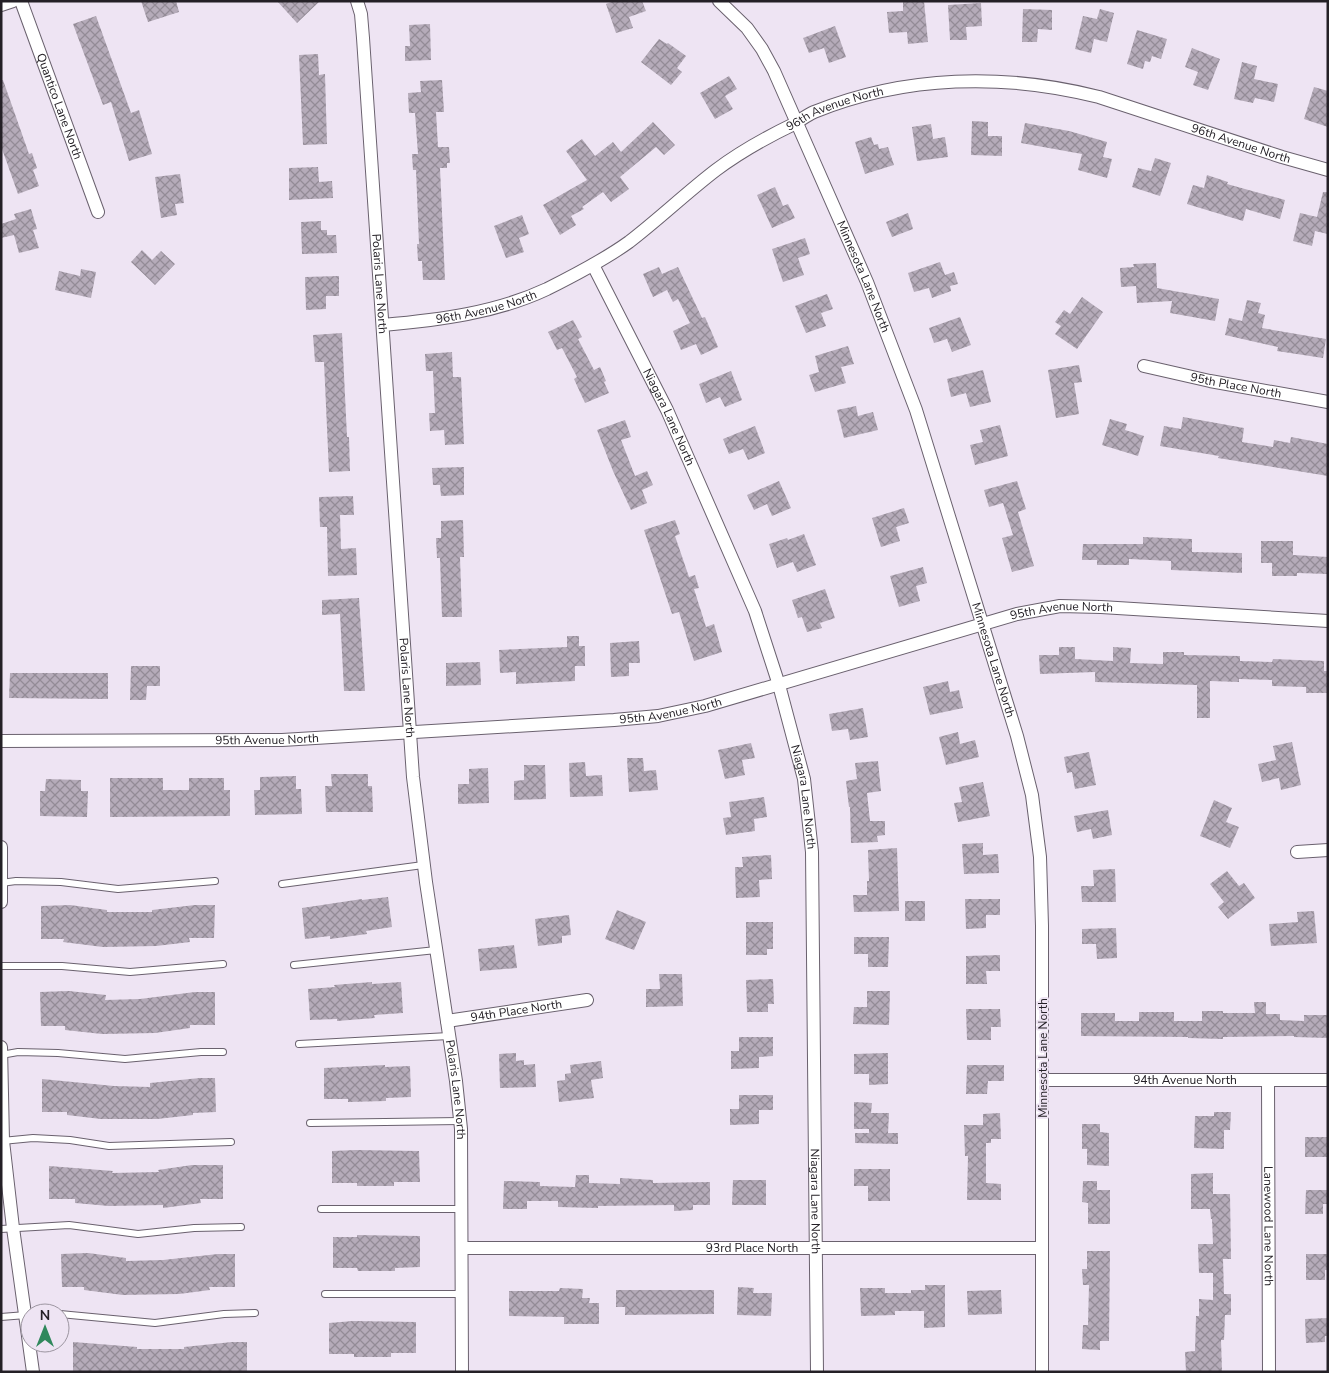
<svg xmlns="http://www.w3.org/2000/svg" width="1329" height="1373" viewBox="0 0 1329 1373" font-family="'Nunito Sans',sans-serif">
<style>
.building{fill:url(#building-cross-hatch)}
.lines{fill:none;stroke-linecap:round;stroke-linejoin:round}
.service-casing{stroke:#6a616e;stroke-width:8}
.minor-casing{stroke:#6a616e;stroke-width:14}
.service{stroke:#fff;stroke-width:6}
.minor{stroke:#fff;stroke-width:12}
.labels{text-anchor:middle;dominant-baseline:central;stroke-width:4;stroke-linejoin:round;paint-order:stroke}
.street-label{font-size:12px;fill:#242026;stroke:#eee4f3}
</style>
<defs>
<pattern id="building-cross-hatch" width="8" height="8" patternUnits="userSpaceOnUse" patternTransform="scale(1.25)"><rect width="8" height="8" fill="#b5abb9"/><path d="M0 0l8 8M0 8l8-8" fill="none" stroke="#938b96"/></pattern>
</defs>
<rect width="100%" height="100%" fill="#eee4f3"/>
<path class="building" d="M141 1H176L179 12 148 22Z
M277 1H320L297 23Z
M614 1H642L646 11 629 17 633 28 616 33 606 4Z
M903 1H924L928 42 908 44 907 32 889 33 887 12 903 11Z
M981 3 982 26 966 27 967 40H950L948 5Z
M1023 9 1052 10V30L1038 29 1037 42H1022Z
M1100 9 1114 13 1107 42 1094 39 1091 53 1075 49 1083 16 1097 19Z
M96 16 131 113 139 110 152 154 129 161 111 102 103 105 73 24Z
M430 24 431 60 405 61V46H410L409 25Z
M835 26 846 57 829 63 824 48 809 53 803 38Z
M1137 30 1167 39 1161 59 1152 56 1150 62 1145 61 1143 69 1127 64Z
M659 39 667 44 668 43 686 56 677 68 682 72 671 85 641 62Z
M1192 48 1220 59 1208 90 1193 85 1198 72 1185 67Z
M318 54 319 75 325 74 327 144 303 145 299 55Z
M1242 62 1257 66 1254 79 1278 84 1274 102 1255 98 1253 103 1234 99Z
M729 76 737 89 725 96 733 109 715 119 700 93Z
M1 80H3L29 154 32 153 37 168 33 170 39 186 18 194 1 146Z
M442 80 444 112H436L438 147H449L450 163H447V168H440L445 280H423L422 261H418L417 244H419L416 170H413L412 154H418L415 113H409L408 93 421 92 420 81Z
M1314 87 1328 91V127L1304 119Z
M972 121 988 122V136H1002V156L971 155Z
M653 122 675 145 664 155 656 147 620 177 629 189 611 202 603 192 582 207 584 209 571 216 576 225 560 235 543 205 587 180 566 151 582 139 595 156 613 142 621 152Z
M1025 123 1069 131 1107 142 1103 157 1112 159 1107 178 1078 170 1082 154 1021 143Z
M931 124 933 139 945 137 948 157 917 161 912 127Z
M871 137 874 145 878 144 879 149 888 147 894 165 865 174 855 142Z
M1155 158 1171 163 1160 196 1132 187 1138 168 1151 171Z
M318 167 319 182 332 181 333 198 289 200V168Z
M180 174 184 203 175 204 177 215 161 218 155 177Z
M1207 175 1228 182 1227 184 1285 200 1280 219 1246 209 1243 221 1187 204 1193 185 1204 188Z
M775 187 783 206 788 204 795 218 772 228 757 195Z
M1323 192H1328V234L1315 231 1312 246 1293 241 1300 213 1317 217Z
M31 209 37 229 33 230 39 248 19 253 14 235 1 238V224L16 219 14 214Z
M908 213 913 229 892 237 886 222Z
M522 215 529 234 519 238 524 252 506 258 494 226Z
M321 221V230H327V235H336L337 253 302 254 301 222Z
M805 238 810 254 798 258 804 275 783 282 772 249Z
M142 250 152 260 161 251 175 264 155 285 131 262Z
M940 262 945 275 954 272 958 284 950 286 951 291 932 298 929 288 914 292 908 273Z
M1156 263 1157 288 1219 299 1215 321 1170 313 1172 301 1137 303 1136 286 1121 287 1120 268 1134 267 1133 264Z
M659 267 662 274 678 267 702 318 705 317 718 347 701 355 696 344 681 350 673 331 690 323 678 299 673 302 667 290 653 297 643 274Z
M81 269 96 272 91 298 55 290 59 271 80 276Z
M339 276V296H326V309L306 310 305 277Z
M827 294 833 309 821 313 826 326 806 333 795 306Z
M1082 297 1103 312 1077 349 1055 334 1061 326 1055 322 1064 310 1070 314Z
M1247 300 1261 303 1258 313 1265 315 1262 328 1326 339 1323 358 1277 351 1278 347 1225 335 1229 318 1242 321Z
M960 317 971 345 952 352 947 339 934 343 929 328Z
M573 320 582 337 578 339 594 370 600 367 606 381 604 382 609 393 585 403 574 379 577 377 562 348 557 350 548 332Z
M342 333 347 437H349L350 471 329 472 324 362H315L313 335Z
M848 346 854 364 841 367 846 383 815 392 809 375 819 372 815 356Z
M452 352 453 377H461L464 444 445 445 444 430 430 431 429 413H435L433 371H426L425 354Z
M1079 365 1082 382 1074 383 1079 414 1056 418 1048 370Z
M983 370 991 402 970 407 966 393 951 397 947 379Z
M731 371 742 400 725 407 720 397 706 403 699 384Z
M856 406 858 416 873 412 878 430 844 438 837 410Z
M1183 417 1244 428 1242 442 1273 447 1274 440 1290 443 1291 437 1328 444V476L1218 458 1219 456 1160 446 1164 426 1181 429Z
M1110 419 1127 424 1125 430 1144 436 1138 456 1102 445Z
M625 420 631 437 621 440 635 476 647 471 653 485 642 490 647 503 631 510 613 471 597 430Z
M1000 425 1008 456 975 465 970 445 983 442 980 430Z
M755 426 765 453 748 460 743 449 729 454 723 439Z
M464 467V495L441 496 440 485H433L432 468Z
M779 481 791 508 772 516 767 504 754 510 747 495Z
M1017 481 1026 509 1018 512 1034 566 1012 572 1002 538 1013 535 1003 503 989 507 984 490Z
M353 496 354 515H340L341 549 356 548 357 575 328 576 327 527H320L319 497Z
M904 508 909 523 896 527 900 541 881 547 872 518Z
M463 520 464 557H460L462 617H442L440 558H437L436 538H441V521Z
M675 520 680 534 675 536 689 577 695 575 699 588 694 589 706 627 714 624 722 652 694 661 679 612 672 614 644 530Z
M804 534 816 565 797 572 793 562 777 568 769 544 787 538 788 540Z
M1143 537 1192 539V552L1242 553V573L1171 570V561L1129 559V565H1097V560H1082L1083 544H1143Z
M1261 541H1293V555L1328 557V574L1297 573V576H1272V563H1261Z
M923 567 927 583 916 586 920 601 899 607 890 576Z
M825 589 835 618 820 623 822 628 807 632 802 617 798 618 792 600Z
M359 598 365 691H344L340 614 322 615V600Z
M567 636H579V646H585V666H575V681L516 684V672L500 673 499 650 567 647Z
M639 641 640 663H629V676L611 677 610 643Z
M1059 647H1075V659L1113 661V647L1131 648 1130 663 1163 664V652H1184V655L1240 656V661L1272 662 1273 659 1324 661V671H1328V693H1306V687L1272 686V680L1239 679V682L1210 681V718H1197V685L1095 682V672L1040 674 1039 655H1059Z
M480 662 481 685 446 686V663Z
M131 666H160V686H147L146 700H130Z
M10 673H108V699L9 698Z
M948 681 950 692 959 690 963 708 930 715 923 687Z
M863 708 868 737 850 740 848 729 832 731 829 714Z
M958 732 960 744 975 740 979 757 946 765 939 737Z
M1292 742 1301 785 1281 790 1279 778 1262 782 1258 764 1276 760 1273 746Z
M751 743 755 758 742 760 745 775 725 779 718 750Z
M1089 752 1096 785 1075 789 1072 772 1067 773 1064 757Z
M627 758H643L644 771 656 770 658 790 629 792Z
M878 761 881 791 867 793 870 821H885V835L877 836 878 842 851 843 850 807H849L846 781 857 779 855 763Z
M585 762 586 776 602 775 603 796 570 797 569 763Z
M524 765H545L546 799 514 800V781L524 780Z
M488 768 489 803 458 804V784H469V769Z
M331 774H368V786H372L373 812H326L325 786H332Z
M296 776V789H301L302 814 255 815 254 790H260V777Z
M110 778H163V790H189V778H224V790H230V816L110 817Z
M46 779 81 780V791H88L87 817 40 816V791H45Z
M983 782 990 816 958 822 954 803 962 802 959 787Z
M764 797 767 817 754 819 755 831 726 835 723 818 731 817 729 802Z
M1214 800 1232 808 1226 822 1239 827 1230 848 1200 836Z
M1108 810 1112 835 1093 839 1091 829 1077 832 1074 816Z
M983 843V855L998 854 999 873 964 874 962 844Z
M897 848 899 911 854 912 853 895H867V881H869L868 850Z
M771 855 772 879 759 880 760 897 736 898 735 867H743L742 857Z
M1115 869 1116 902H1082L1081 886H1094L1093 870Z
M1227 871 1239 886 1244 883 1255 898 1228 919 1218 907 1224 902 1210 884Z
M388 897 392 927 366 931 367 934 330 939V936L305 939 302 908 362 899V900Z
M965 899H1000V915H986V928L966 929Z
M905 901H925V921H905Z
M70 905 107 910V912H152V910L195 905H215L214 938H189L190 942 156 946 103 947 63 942 64 939H41V906Z
M617 910 646 922 634 950 605 939Z
M1314 911 1317 943 1271 946 1269 924 1298 922 1297 912Z
M569 915 571 935 562 936V943L538 946 535 919Z
M746 922H773V949H767V955H746Z
M1116 928 1117 958 1097 959 1096 944H1082V929Z
M854 937H889L888 967H868V954H854Z
M514 945 517 968 480 971 478 949Z
M1000 955V971H986L987 984H966V956Z
M659 974H682L683 1006 646 1007V989H660Z
M773 979 774 1004H768V1012H747L746 980Z
M372 982V984L401 982 403 1013 374 1015 375 1018 337 1021V1019L310 1020 308 989 335 987 334 985Z
M69 991 106 995 105 1000 140 999 195 992H215V1025H190V1028L155 1033 102 1034 65 1030V1026H41L40 992Z
M867 991H890L889 1025 853 1024 854 1007H867Z
M1254 1002H1266V1014H1280V1020L1304 1021V1015H1328V1038L1294 1037V1036L1223 1037V1039L1188 1038V1037L1081 1036V1013H1115V1021H1139V1012H1174V1021H1202V1011H1223V1013H1255Z
M966 1009H1000L1001 1027H991V1040H967Z
M739 1037H773V1056L759 1057V1068L731 1069V1051H739Z
M516 1053V1061L524 1060V1065L535 1064 536 1087 500 1088 499 1054Z
M888 1053V1084L869 1085V1074H854V1054Z
M601 1061 603 1078 591 1080 594 1098 559 1102 557 1081 565 1080V1074L571 1073 570 1065Z
M385 1065V1067L410 1066 411 1097 386 1098V1101L348 1102V1099H324V1068Z
M967 1065H1004V1081H988L987 1094H966Z
M200 1078H215L216 1112 193 1113V1115L157 1119H101L67 1115V1112H42V1079L114 1086 150 1087V1083Z
M739 1095H773V1110H759V1124L730 1125V1109H739Z
M854 1102 872 1103 871 1113H889L888 1133H898V1144L855 1143V1133H869V1129H854Z
M1214 1112H1231L1230 1130H1224V1149L1194 1148 1195 1116H1214Z
M1000 1113 1001 1139H991V1143H986V1183L1001 1184V1200H967L968 1156H965L964 1125H983V1114Z
M1082 1124H1100V1132L1109 1133V1166L1087 1165V1149H1082Z
M1305 1137H1328V1157H1305Z
M356 1150 419 1151 420 1182H394V1186H357V1183H332V1151Z
M192 1165H223V1199H200L201 1203 163 1208V1205L109 1206 75 1203V1199H49V1166L113 1171 112 1173 159 1172 158 1170Z
M854 1169H890V1201H868V1186H854Z
M1213 1173V1194H1230L1231 1259H1223L1224 1294H1231V1315H1225L1224 1340H1221L1222 1372H1186L1185 1352 1195 1351 1196 1316H1199V1299L1213 1300V1273H1199L1198 1244H1213L1212 1219H1211L1210 1209H1191V1174Z
M576 1175H589V1183L620 1184V1178L653 1180V1183L710 1182V1205H693V1210L674 1211V1205L598 1206V1208L558 1207V1201H527V1209H503L504 1181 540 1182V1186L575 1187Z
M733 1180H766V1205H732Z
M1083 1181H1097V1190H1110V1224H1088V1203L1082 1202Z
M1306 1190H1328V1204H1323V1214H1305Z
M357 1235 420 1236V1267L395 1268V1271H358L357 1268H333V1237H357Z
M1087 1251H1110L1109 1341H1100V1350L1082 1349 1083 1325H1088L1089 1285H1083L1082 1269H1087Z
M88 1253 126 1258V1261L163 1260 218 1254H235V1287H209L210 1290 179 1294 123 1295 84 1290V1287H62L61 1254Z
M1306 1254H1328V1270H1325V1280H1306Z
M925 1285H945V1327L924 1328V1311H895V1315L861 1316 860 1288H885V1293H911V1290H925Z
M738 1287 754 1288 753 1293H772L771 1316 737 1315Z
M560 1288 583 1289 582 1298H590L589 1303H599V1324H564V1317L509 1316V1291H559Z
M616 1290H714V1314L625 1315V1307H616Z
M1001 1290 1002 1314 968 1315 967 1291Z
M1328 1318V1336H1325V1342L1306 1343 1305 1319Z
M353 1321 416 1322V1353H391V1357H354V1354H329V1323Z
M73 1342 137 1347V1349H184V1347L232 1342H247V1372H73Z"/>
<g class="lines">
<defs>
<path id="service" d="M1 883 16 881 61 882 118 889 215 881
M282 884 423 865
M294 965 436 950
M1 966H62L130 972 223 964
M299 1044 449 1036
M1 1055 18 1052 58 1053 125 1059 201 1052H223
M310 1123 460 1121
M2 1141 33 1138 70 1140 109 1146 231 1142
M321 1209H462
M1 1229 69 1225 138 1234 194 1228 241 1227
M325 1294H463
M60 1314 155 1323 224 1314 255 1313
M1 1317 26 1315"/>
<g id="minor">
<path id="s1" d="M21 1 98 212"/>
<path id="s2" d="M357 1 361 14 363 38 413 777 426 882 456 1081 461 1129 462 1372"/>
<path id="s3" d="M719 1 747 28 762 49 774 71 867 282 916 410 1017 736 1032 795 1040 857 1042 926V1372"/>
<path d="M1 5 13 1"/>
<path id="s4" d="M593 265 667 410 755 611 779 685 804 779 812 852 817 1372"/>
<path id="s5" d="M383 325C439 320 496 313 547 289 575 275 604 260 629 242 659 219 686 193 716 170 740 152 767 137 794 124 801 120 807 115 814 112 906 75 1004 73 1099 97L1282 157 1328 170"/>
<path id="s6" d="M1144 366 1210 381 1328 402"/>
<path id="s7" d="M1 741 282 740 614 720 658 716 705 706 1017 614 1060 606 1101 607 1328 621"/>
<path d="M1 847V902"/>
<path d="M1297 852 1328 850"/>
<path id="s8" d="M447 1021 587 1000"/>
<path d="M1 1047 3 1141 13 1228 33 1372"/>
<path id="s9" d="M1043 1080H1328"/>
<path id="s10" d="M1268 1080 1269 1372"/>
<path id="s11" d="M463 1248H1042"/>
</g>
</defs>
<use href="#service" class="service-casing"/>
<use href="#minor" class="minor-casing"/>
<use href="#service" class="service"/>
<use href="#minor" class="minor"/>
</g>
<g class="labels">
<g class="street-label">
<text stroke="none"><textPath href="#s1" startOffset="112">Quantico Lane North</textPath></text>
<text stroke="none"><textPath href="#s5" startOffset="511">96th Avenue North</textPath></text>
<text stroke="none"><textPath href="#s5" startOffset="930">96th Avenue North</textPath></text>
<text stroke="none"><textPath href="#s3" startOffset="314">Minnesota Lane North</textPath></text>
<text stroke="none"><textPath href="#s2" startOffset="284">Polaris Lane North</textPath></text>
<text stroke="none"><textPath href="#s5" startOffset="105">96th Avenue North</textPath></text>
<text stroke="none"><textPath href="#s6" startOffset="94">95th Place North</textPath></text>
<text stroke="none"><textPath href="#s4" startOffset="170">Niagara Lane North</textPath></text>
<text stroke="none"><textPath href="#s7" startOffset="1076">95th Avenue North</textPath></text>
<text stroke="none"><textPath href="#s3" startOffset="719">Minnesota Lane North</textPath></text>
<text stroke="none"><textPath href="#s2" startOffset="689">Polaris Lane North</textPath></text>
<text stroke="none"><textPath href="#s7" startOffset="671">95th Avenue North</textPath></text>
<text stroke="none"><textPath href="#s7" startOffset="266">95th Avenue North</textPath></text>
<text stroke="none"><textPath href="#s4" startOffset="575">Niagara Lane North</textPath></text>
<text stroke="none"><textPath href="#s8" startOffset="70">94th Place North</textPath></text>
<text transform="translate(1043 1058) rotate(-90)">Minnesota Lane North</text>
<text stroke="none"><textPath href="#s9" startOffset="142">94th Avenue North</textPath></text>
<text stroke="none"><textPath href="#s2" startOffset="1094">Polaris Lane North</textPath></text>
<text stroke="none"><textPath href="#s4" startOffset="980">Niagara Lane North</textPath></text>
<text stroke="none"><textPath href="#s10" startOffset="146">Lanewood Lane North</textPath></text>
<text stroke="none"><textPath href="#s11" startOffset="289">93rd Place North</textPath></text>
</g>
</g>
<rect width="1329" height="1373" fill="none" stroke="#242026" stroke-width="5"/>
<g transform="translate(45 1328)"><circle r="24" fill="#eee4f3" stroke="#9d96a1"/>
<path d="M0-4L9 19L0 12L-9 19Z" fill="#30885c"/>
<text y="-8" font-size="14" font-weight="bold" text-anchor="middle" fill="#242026">N</text>
</g>
</svg>
